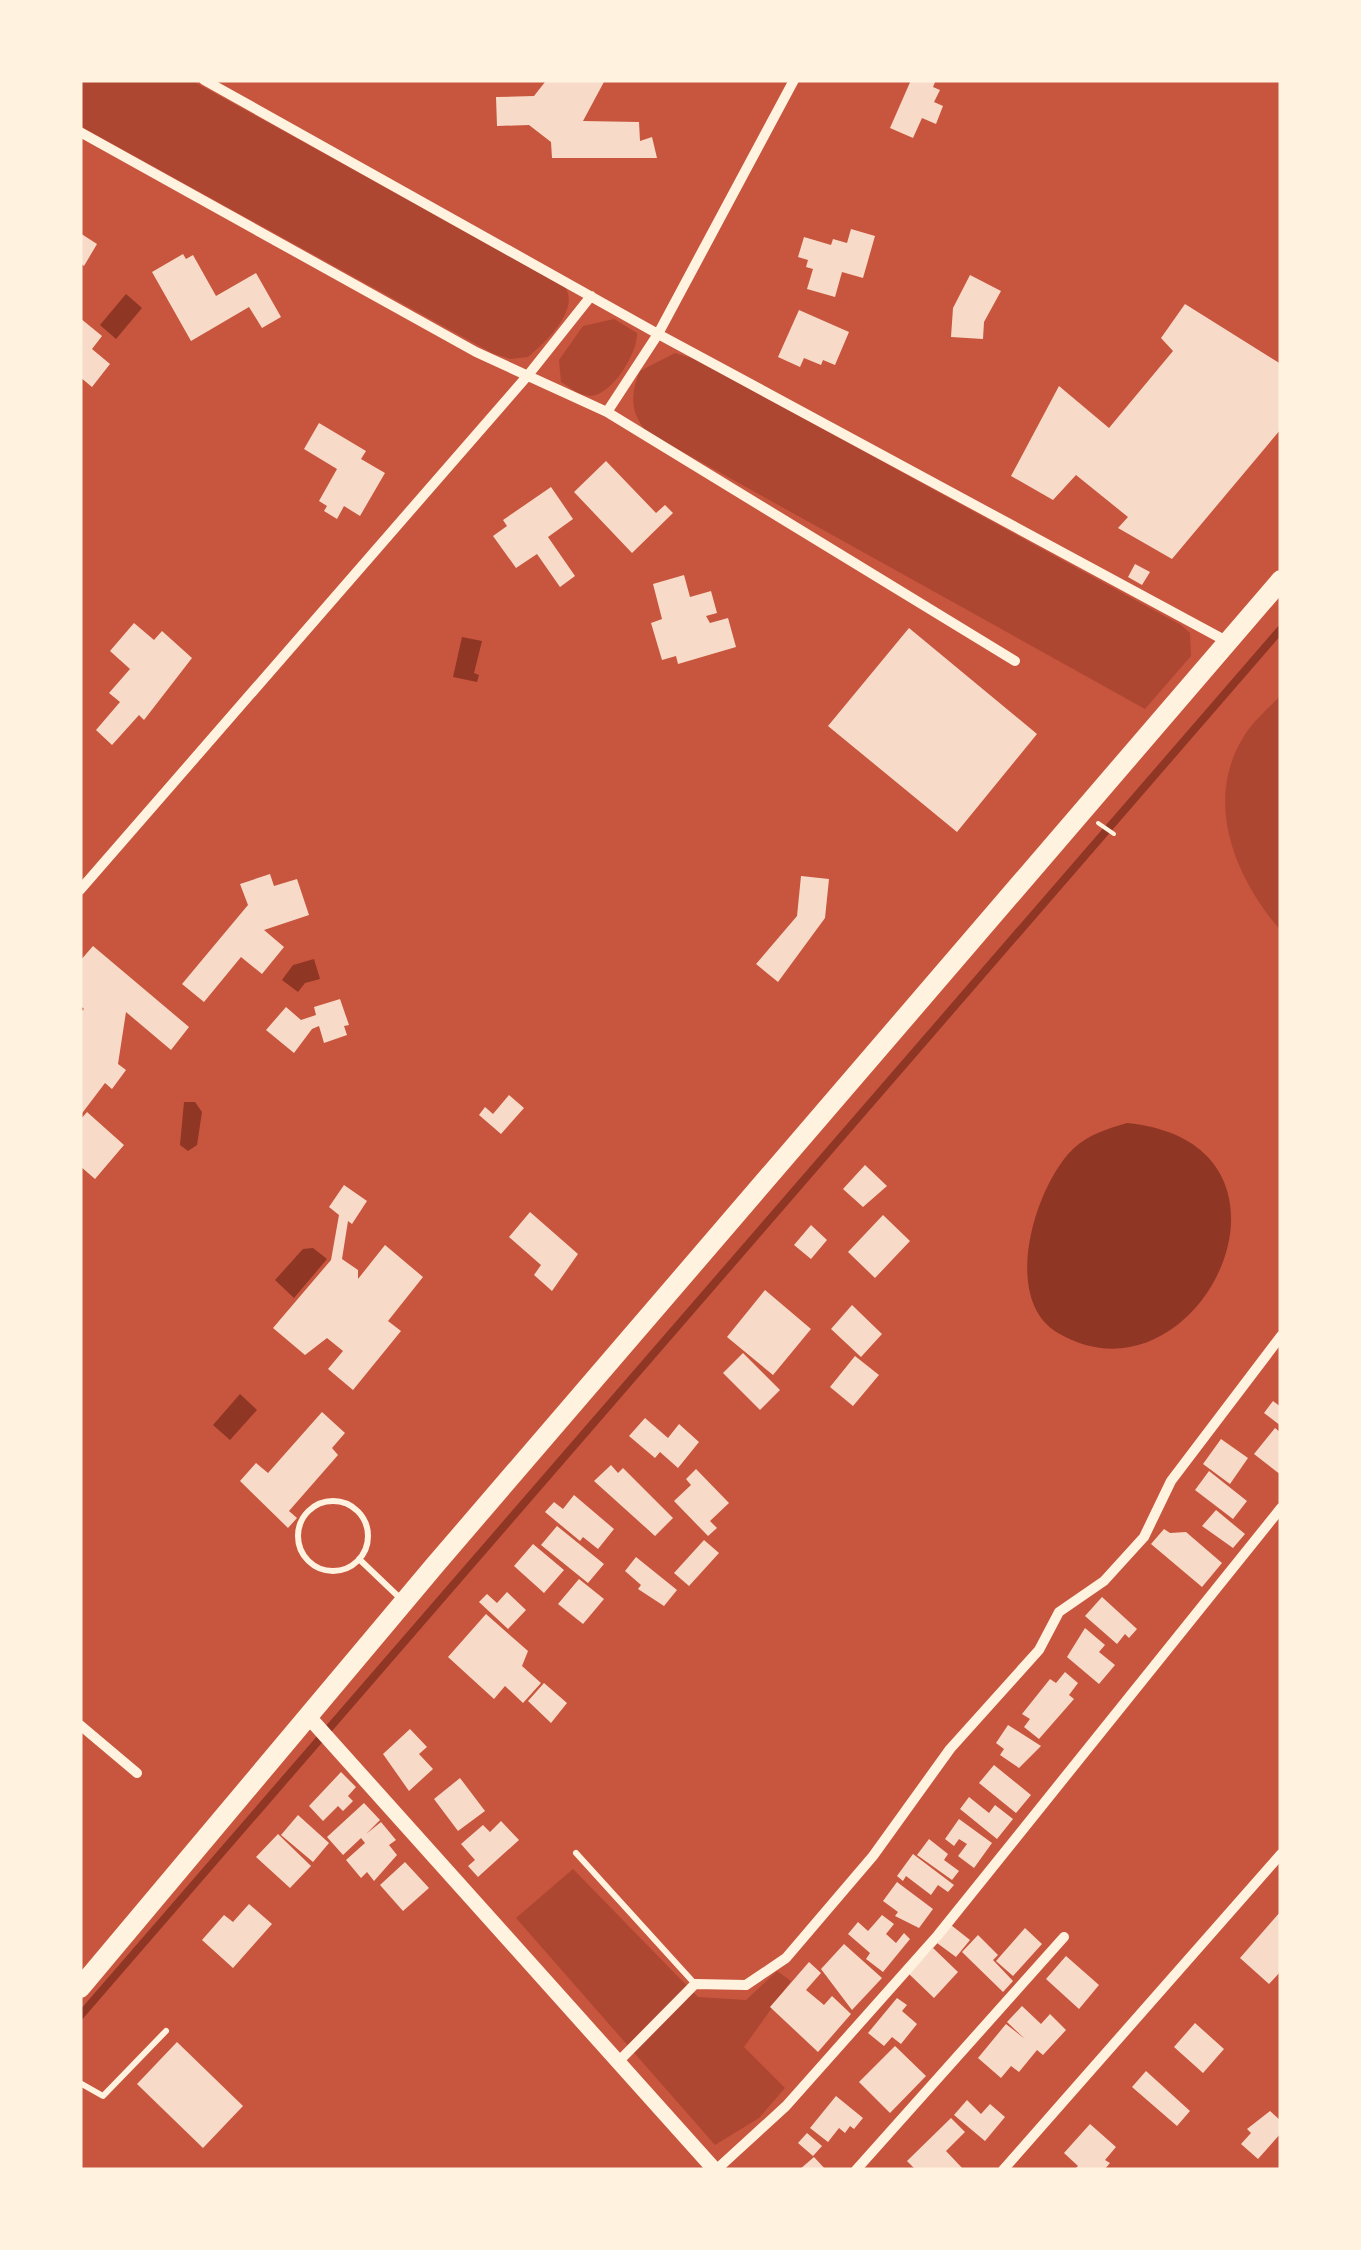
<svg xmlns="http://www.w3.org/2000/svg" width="1361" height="2250" viewBox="0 0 1361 2250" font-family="'Alegreya Sans',sans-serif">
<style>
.green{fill:#ae4732}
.water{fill:#8f3625}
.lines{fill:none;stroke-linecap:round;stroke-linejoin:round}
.stream{stroke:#8f3625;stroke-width:8}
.building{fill:#f7dbc8}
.path{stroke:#fff3e0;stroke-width:4}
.service{stroke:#fff3e0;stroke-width:6}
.minor{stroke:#fff3e0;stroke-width:10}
.tertiary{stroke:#fff3e0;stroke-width:15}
.primary{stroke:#fff3e0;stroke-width:20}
</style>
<rect width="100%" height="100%" fill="#c8553d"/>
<path class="green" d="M80 80H191L565 287C580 310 546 342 528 357L510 359 492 353 80 126Z
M614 319 637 333C638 352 613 394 591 396 579 396 570 387 561 382L559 360 583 326Z
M675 353 695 359 1181 625 1190 633 1191 656 1145 709 647 432C630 413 630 394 640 371Z
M1281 695V931C1235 878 1203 801 1244 736 1253 721 1269 708 1281 695Z
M573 1869 698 1997 746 2000 777 1971 791 1981 744 2047 785 2088 759 2118 715 2145 516 1918Z"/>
<path class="water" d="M126 294 142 308 116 339 100 325Z
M462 637 482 641 474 673 479 675 477 682 453 677Z
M314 959 320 979 305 983 298 992 282 980 293 965Z
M184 1102H195L202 1112 197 1145 188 1151 180 1145Z
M1127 1123C1329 1143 1199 1416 1058 1333 1000 1299 1035 1186 1073 1149 1089 1134 1107 1129 1127 1123Z
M313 1248 327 1259 294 1298 275 1280 303 1249Z
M240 1394 257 1410 230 1440 213 1425Z"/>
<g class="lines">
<path class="stream" d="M80 2016 1281 629"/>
</g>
<path class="building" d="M605 80 583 121 639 122 640 141 652 137 657 158H552L551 142 529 125 497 126 496 97 534 96 545 82Z
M911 80H936L933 87 940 90 934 102 943 106 936 124 922 118 913 138 890 128Z
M851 229 875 236 863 278 842 272 835 297 807 289 813 269 806 267 808 260 798 257 804 237 831 245 833 239 847 243Z
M80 233 97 244 84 266 80 263Z
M183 254 186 259 193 255 216 296 256 273 281 317 262 328 249 307 191 341 152 272Z
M970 275 1001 291 984 322 983 339 951 337 953 308Z
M1185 304 1281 364V429L1172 559 1118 528 1128 517 1076 475 1053 500 1011 476 1059 386 1109 428 1173 351 1161 338Z
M799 310 849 332 835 365 823 360 821 365 804 358 800 367 778 357Z
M80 318 102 336 92 349 110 364 92 387 80 377Z
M319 423 366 451 361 459 385 473 360 516 344 506 337 519 324 511 327 506 319 501 337 469 304 449Z
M606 461 656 513 665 505 673 513 632 553 574 492Z
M551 487 573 519 548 537 575 576 560 587 537 554 516 568 493 536 507 526 503 520Z
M1135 564 1150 572 1142 585 1128 577Z
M684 575 690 597 711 591 717 613 706 616 710 623 728 618 736 647 678 664 676 656 662 660 651 623 662 619 653 584Z
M134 623 154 640 162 631 192 658 144 720 139 715 112 745 96 730 120 702 109 693 130 669 110 651Z
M909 628 1037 734 957 832 828 726Z
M270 874 274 886 297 879 309 915 264 930 284 947 262 974 241 957 204 1002 182 984 248 905 240 884Z
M801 876 829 879 825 918 778 982 756 964 797 916Z
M93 946 189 1027 171 1050 126 1012 118 1064 126 1070 112 1089 105 1083 80 1116V1013L84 1009 80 1005V961Z
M340 999 349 1025 344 1026 347 1035 324 1043 319 1026 312 1029 294 1053 266 1030 286 1007 301 1020 316 1015 314 1007Z
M509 1095 524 1108 501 1134 479 1115 485 1107 493 1114Z
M87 1112 124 1145 95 1179 80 1166V1120Z
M865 1165 887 1186 863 1207 843 1189Z
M344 1185 367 1201 352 1224 348 1221 342 1259 358 1270V1279L385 1245 423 1277 388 1321 401 1331 353 1390 328 1369 343 1351 327 1338 305 1355 273 1328 331 1260 339 1215 329 1207Z
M530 1212 578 1254 552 1291 534 1275 541 1265 509 1237Z
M883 1215 910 1241 875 1278 848 1252Z
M811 1225 827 1240 811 1259 794 1245Z
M765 1290 811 1329 773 1375 727 1337Z
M852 1305 882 1334 861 1357 831 1329Z
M743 1353 780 1390 760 1410 723 1373Z
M855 1356 879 1375 853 1406 830 1387Z
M1273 1401 1281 1407V1426L1264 1413Z
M322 1412 345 1433 332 1448 338 1455 289 1511 297 1518 288 1528 240 1481 256 1463 268 1473Z
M645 1418 668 1438 679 1424 699 1442 678 1468 660 1452 655 1458 629 1436Z
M1275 1428 1281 1433V1475L1254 1454Z
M1221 1439 1248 1458 1230 1484 1203 1464Z
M611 1465 618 1473 623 1468 673 1518 655 1536 594 1481Z
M696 1469 729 1503 710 1521 717 1528 708 1536 674 1501 691 1485 686 1479Z
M1209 1471 1247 1501 1233 1519 1195 1490Z
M574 1495 614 1529 598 1549 583 1537 580 1541 545 1512 554 1502 563 1509Z
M1216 1510 1245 1534 1233 1548 1202 1526Z
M557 1526 604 1564 588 1583 541 1545Z
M1164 1529 1170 1533 1186 1532 1222 1563 1202 1587 1151 1544Z
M704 1540 719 1553 689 1586 674 1573Z
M533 1544 564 1570 544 1593 514 1566Z
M636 1557 677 1590 664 1606 638 1589 641 1585 625 1571Z
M579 1579 604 1599 583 1624 558 1604Z
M507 1592 526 1610 508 1629 479 1602 487 1594 497 1603Z
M1102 1597 1137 1629 1129 1638 1125 1634 1117 1644 1085 1616Z
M486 1614 528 1651 522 1666 541 1683 523 1703 505 1686 494 1699 448 1657Z
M1085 1628 1105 1645 1099 1652 1115 1665 1099 1684 1067 1657Z
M1065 1672 1078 1683 1069 1695 1074 1699 1039 1739 1024 1727 1030 1719 1022 1714 1050 1679 1056 1683Z
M544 1683 567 1703 551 1723 528 1701Z
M1008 1725 1041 1746 1019 1768 1000 1755 1004 1749 996 1743Z
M410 1729 427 1747 419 1754 433 1769 409 1791 383 1754Z
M994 1765 1031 1795 1016 1813 979 1783Z
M341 1772 356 1787 348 1796 353 1801 343 1811 338 1806 323 1821 309 1806Z
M460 1778 485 1811 458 1831 434 1799Z
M969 1797 989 1813 995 1805 1013 1819 997 1839 960 1809Z
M364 1803 380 1820 366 1834 381 1822 396 1840 389 1845 397 1855 374 1881 367 1872 361 1878 346 1860 365 1843 361 1838 343 1855 327 1837Z
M298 1815 329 1843 313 1862 281 1835Z
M959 1819 992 1843 974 1868 958 1856 967 1844 959 1839 954 1846 945 1839Z
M501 1821 519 1840 478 1877 468 1866 475 1860 461 1844 483 1825 490 1832Z
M278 1834 311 1866 290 1888 256 1857Z
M929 1839 948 1854 944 1860 959 1871 952 1880 917 1855Z
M913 1854 954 1885 948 1892 938 1885 931 1895 906 1876 903 1881 897 1876Z
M405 1862 429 1888 403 1911 380 1885Z
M897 1882 933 1909 919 1928 895 1916 898 1912 883 1901Z
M249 1904 272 1924 233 1968 202 1940 224 1915 233 1922Z
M1281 1911V1971L1269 1984 1240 1958Z
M882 1915 894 1924 886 1934 896 1943 904 1933 910 1939 883 1972 866 1959 870 1953 848 1934 858 1922 868 1931Z
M951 1925 970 1940 956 1957 937 1943Z
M1025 1928 1042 1944 1013 1976 996 1961Z
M978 1935 998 1955 993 1960 1013 1981 1003 1992 962 1952Z
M844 1944 882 1978 852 2010 821 1969Z
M933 1948 958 1972 934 1998 909 1974Z
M1066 1956 1099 1985 1079 2009 1046 1979Z
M809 1962 821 1973 806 1990 824 2005 832 1996 851 2014 818 2052 770 2007Z
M897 1998 907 2005 902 2011 917 2024 901 2044 892 2037 884 2046 868 2033Z
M1022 2006 1041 2024 1050 2014 1066 2030 1043 2055 1037 2050 1019 2072 1011 2066 1001 2078 978 2058 1006 2024 1025 2039 1007 2022Z
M1195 2023 1224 2049 1203 2073 1174 2047Z
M177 2042 243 2106 203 2148 137 2084Z
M895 2046 926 2076 890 2113 859 2082Z
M1146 2071 1190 2111 1177 2126 1132 2087Z
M836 2096 863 2118 854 2129 850 2126 845 2133 839 2128 828 2142 810 2128Z
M967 2100 981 2114 990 2104 1005 2117 985 2141 954 2115Z
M1270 2111 1281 2121V2133L1258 2159 1241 2144 1251 2133 1247 2129Z
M951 2118 965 2132 946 2151 964 2170H916L907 2161Z
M1090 2124 1116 2147 1105 2160 1110 2163 1104 2170H1074L1078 2166 1064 2153Z
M807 2133 822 2146 813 2156 798 2143Z
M814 2157 826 2170H799Z"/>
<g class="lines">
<path class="path" d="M1098 823 1114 834"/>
<path class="service" d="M298 1536a35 35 0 1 1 70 0a35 35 0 1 1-70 0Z
M359 1559 402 1600
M576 1853 695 1984
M80 2083 103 2096 166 2031"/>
<path class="minor" d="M204 80 658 334 1228 642
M80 132 476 352 607 412 1015 661
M607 412 658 334 794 80
M80 890 529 374 591 296
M80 1725 137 1773
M620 2060 695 1984 746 1985 786 1958 873 1856 950 1749 1039 1650 1059 1612 1104 1581 1144 1537 1171 1481 1281 1336
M716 2170 786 2106 938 1935 1281 1508
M856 2170 1064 1937
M1003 2170 1281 1854"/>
<path class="tertiary" d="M308 1716 715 2170"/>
<path class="primary" d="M80 1988 435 1565 1281 580"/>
</g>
<rect width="1361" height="2250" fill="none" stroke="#fff3e0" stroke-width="165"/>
</svg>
